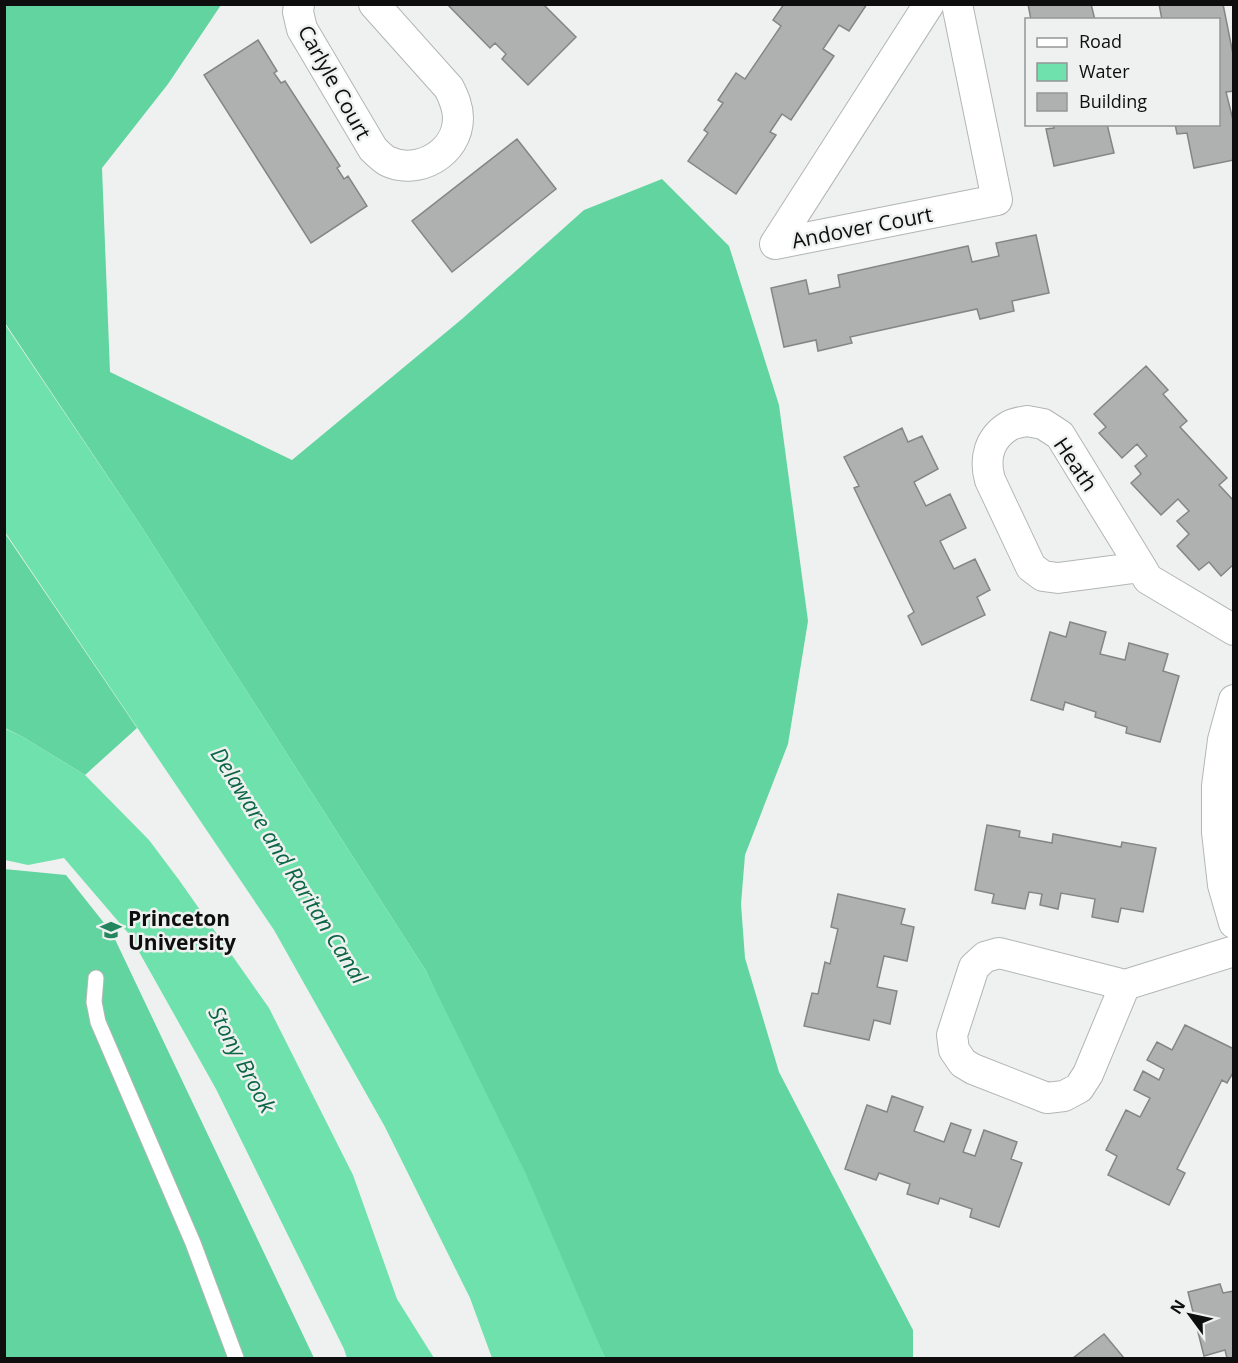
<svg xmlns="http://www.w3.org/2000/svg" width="1238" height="1363" viewBox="0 0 1238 1363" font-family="'Open Sans',sans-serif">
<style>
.forest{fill:#61d4a0}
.water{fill:#6fe1ac}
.building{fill:#aeb1af;stroke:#838685;stroke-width:1.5}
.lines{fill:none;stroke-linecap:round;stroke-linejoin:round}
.service-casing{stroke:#b3b6b5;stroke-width:17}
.minor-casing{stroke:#b3b6b5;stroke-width:32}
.service{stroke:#fff;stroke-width:15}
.minor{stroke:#fff;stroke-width:30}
.labels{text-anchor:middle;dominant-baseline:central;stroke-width:5;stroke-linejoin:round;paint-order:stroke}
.street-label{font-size:21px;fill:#0d0e0d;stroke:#eef1ef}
.poi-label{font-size:21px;font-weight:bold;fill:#0d0e0d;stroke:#eef1ef;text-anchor:start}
.water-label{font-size:22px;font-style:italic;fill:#0c6645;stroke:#eef1ef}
</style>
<rect width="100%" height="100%" fill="#eef1ef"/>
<path class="forest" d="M4 5H221L168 84 102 168 110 372 292 460 462 319 584 210 662 179 729 246 779 405 808 621 788 744 745 855 741 904 745 958 779 1072 913 1330V1358H605L426 971 139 523 5 323Z
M4 532 137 728 85 775 23 737 5 728Z
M4 869 66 875 112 933 314 1358H5Z"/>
<path class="water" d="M4 323 139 523 426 971 526 1174 605 1358H492L470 1298 385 1127 274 930 5 532Z
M4 728 23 737 85 775 149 840 179 880 269 1008 353 1175 397 1299 434 1358H347L344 1349 216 1089 129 934 64 858 28 865 5 860Z"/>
<path class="building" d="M447 4H543L576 37 528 85 502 59 506 54 495 43 490 48Z
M784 4H867L849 31 839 25 823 49 834 56 791 120 782 114 770 132 776 135 736 194 688 161 708 133 704 130 723 103 718 100 736 73 745 79 781 26 773 20Z
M1028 4H1091L1095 20H1031Z
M1159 4H1223L1234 59V91L1226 92 1234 124V160L1194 168 1187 133 1177 134 1175 124H1218V20H1162Z
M258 40 277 71 274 73 281 83 285 81 340 166 337 168 344 179 348 176 367 206 311 243 204 75Z
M1053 124H1107L1114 153 1054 166 1046 129 1054 128Z
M517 139 556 189 452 272 412 221Z
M1036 235 1049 293 1012 301 1014 311 980 319 977 309 850 337 852 343 818 351 816 340 784 347 771 288 806 280 809 294 840 287 838 275 968 246 972 262 999 256 996 243Z
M1146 366 1168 390 1163 394 1187 421 1180 427 1227 478 1219 485 1234 501V564L1221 576 1209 562 1199 570 1177 546 1189 534 1177 521 1189 511 1178 499 1161 515 1131 483 1141 474 1135 466 1147 456 1137 444 1122 458 1099 433 1106 427 1094 414Z
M902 428 908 442 922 436 938 469 914 482 926 506 950 494 966 528 940 541 954 569 975 559 990 590 977 597 985 615 922 645 908 616 914 612 854 488 859 486 844 457Z
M1070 622 1106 632 1100 654 1125 660 1129 643 1168 654 1163 671 1179 676 1160 742 1126 733 1127 727 1095 717 1096 712 1065 702 1063 710 1031 700 1050 632 1066 637Z
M987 825 1020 831 1019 837 1052 843 1053 834 1121 847 1122 842 1156 848 1143 912 1121 908 1118 922 1092 917 1095 899 1061 893 1058 909 1040 905 1042 894 1029 892 1025 909 992 903 994 894 975 890Z
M838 894 905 909 901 924 914 927 907 961 884 956 877 987 897 991 890 1024 874 1020 869 1040 804 1026 812 993 818 994 825 962 830 964 838 929 831 927Z
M1185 1025 1234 1049V1071L1227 1083 1222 1080 1177 1169 1185 1173 1169 1205 1108 1175 1117 1156 1106 1150 1126 1110 1140 1117 1150 1098 1134 1090 1143 1071 1159 1080 1164 1069 1147 1060 1157 1042 1172 1050Z
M892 1096 923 1107 914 1131 944 1142 951 1123 971 1130 963 1152 975 1156 984 1130 1017 1142 1011 1159 1022 1163 999 1227 970 1217 972 1209 940 1198 938 1204 907 1194 910 1184 879 1173 876 1180 845 1169 867 1105 887 1112Z
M1220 1284 1223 1293 1234 1291V1358H1227L1225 1350 1204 1356 1188 1292Z
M1104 1334 1124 1358H1073Z"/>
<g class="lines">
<defs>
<path id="service" d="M96 978 94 1002 98 1022 193 1243 236 1358"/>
<path id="minor" d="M299 4 298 12 302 29 373 149C377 153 382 158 387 161 418 176 458 153 458 118 458 107 454 98 449 88L374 4
M929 4 775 244 997 200 957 4
M1027 421 1043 424 1060 435 1141 567 1058 578 1043 576 1031 567 990 480C984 459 989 438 1009 426 1014 423 1021 422 1027 421Z
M1141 567 1148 579 1234 630
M1234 700 1223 740 1217 786V832L1223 885 1234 923
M999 953 1125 985 1088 1074 1079 1088 1064 1096 1047 1098 973 1069 963 1063 954 1050 952 1035 974 967 985 957Z
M1125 985 1234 951"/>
</defs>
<use href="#service" class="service-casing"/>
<use href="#minor" class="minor-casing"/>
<use href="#service" class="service"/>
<use href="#minor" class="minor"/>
</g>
<defs>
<symbol id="university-bare" viewBox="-9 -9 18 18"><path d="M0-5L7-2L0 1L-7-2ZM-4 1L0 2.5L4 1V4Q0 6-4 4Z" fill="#24855e" stroke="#eef1ef" stroke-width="2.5" paint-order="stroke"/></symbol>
</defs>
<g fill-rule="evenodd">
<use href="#university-bare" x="96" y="915" width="30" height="30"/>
</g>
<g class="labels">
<g class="street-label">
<text transform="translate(335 82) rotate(61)">Carlyle Court</text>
<text transform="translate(862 227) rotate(-11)">Andover Court</text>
<text transform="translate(1076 464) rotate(56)">Heath</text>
</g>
<g class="poi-label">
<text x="128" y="918">Princeton<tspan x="128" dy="24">University</tspan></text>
</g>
<g class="water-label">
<text transform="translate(290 865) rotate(58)">Delaware and Raritan Canal</text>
<text transform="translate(243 1059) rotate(62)">Stony Brook</text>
</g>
</g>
<rect width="1238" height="1363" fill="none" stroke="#0d0e0d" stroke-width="12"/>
<rect x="1025" y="18" width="195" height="108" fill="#eef1ef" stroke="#949695" stroke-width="1.5"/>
<rect x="1037" y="38" width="30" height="9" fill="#ffffff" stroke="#949695" stroke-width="1.5"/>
<text x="1079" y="48" font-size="18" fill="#0d0e0d">Road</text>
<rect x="1037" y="63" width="30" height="18" fill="#6fe1ac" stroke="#949695" stroke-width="1.5"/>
<text x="1079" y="78" font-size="18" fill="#0d0e0d">Water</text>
<rect x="1037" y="93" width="30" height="18" fill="#aeb1af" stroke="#949695" stroke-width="1.5"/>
<text x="1079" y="108" font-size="18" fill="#0d0e0d">Building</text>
<g transform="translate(1190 1315) rotate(303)" stroke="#eef1ef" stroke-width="4.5" paint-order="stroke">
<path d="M0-4.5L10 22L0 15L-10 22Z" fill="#0d0e0d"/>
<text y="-9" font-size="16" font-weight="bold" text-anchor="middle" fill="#0d0e0d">N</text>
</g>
</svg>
